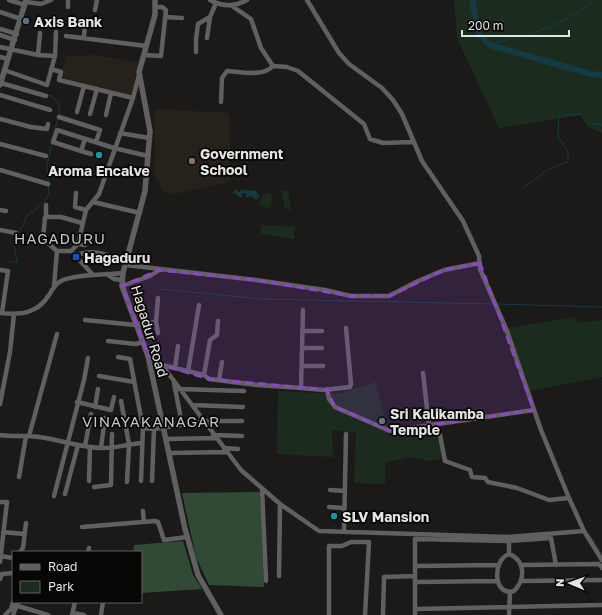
<svg xmlns="http://www.w3.org/2000/svg" width="602" height="615" viewBox="0 0 602 615" font-family="'Golos Text',sans-serif">
<style>
.built{fill:#27211b}
.green{fill:#1b2c1e}
.forest{fill:#304a36}
.water{fill:#143b44}
.lines{fill:none;stroke-linecap:round;stroke-linejoin:round}
.stream{stroke:#143b44;stroke-width:1}
.river{stroke:#143b44;stroke-width:6}
.minor{stroke:#606061;stroke-width:4.5}
.tertiary{stroke:#606061;stroke-width:5.5}
.marked{fill:#8b48c4;fill-opacity:0.2;stroke:#8b48c4;stroke-width:3;stroke-dasharray:8 5;stroke-linejoin:round}
.service-dot{fill:#5c6f8a;stroke:#060605;stroke-width:1.5}
.culture-dot{fill:#0f9aa8;stroke:#060605;stroke-width:1.5}
.education-dot{fill:#8d6e63;stroke:#060605;stroke-width:1.5}
.transit-dot{fill:#1a4fb4;stroke:#060605;stroke-width:1.5}
.worship-dot{fill:#6b7280;stroke:#060605;stroke-width:1.5}
.labels{text-anchor:middle;dominant-baseline:central;stroke-width:3.5;stroke-linejoin:round;paint-order:stroke}
.poi-label{font-size:14px;font-weight:bold;fill:#e5e4e3;stroke:#060605;text-anchor:start}
.street-label{font-size:14px;fill:#e5e4e3;stroke:#060605}
.neighbourhood-label{font-size:15px;letter-spacing:1px;fill:#c5c2c0;stroke:#060605}
</style>
<rect width="100%" height="100%" fill="#1c1a19"/>
<path class="built" d="M96 55 138 63 132 97 60 79 66 56Z
M154 109 230 113V182L174 194 164 191 154 175 155 147Z"/>
<path class="green" d="M454 0H602V133L588 127 581 115 499 128 457 38Z
M281 190 288 191 291 210 285 208Z
M269 193 272 194 271 205 267 209 259 203 263 195Z
M261 225 295 227 294 239 261 234Z
M575 317 577 323 602 320V377L530 391 508 328Z
M376 382 389 436 430 430 437 434 442 455 440 459 428 461 410 457 385 463V484L354 483 356 433 332 430 333 457 277 454 278 391 338 394Z"/>
<path class="forest" d="M260 492 264 587 209 585 196 557 182 493Z
M183 541 193 575 202 589 141 593V552H133L134 545Z"/>
<path class="water" d="M236 189 239 192 242 190 257 191V194L260 196 256 200 251 196 247 198 246 194 242 193V197H239L237 194 233 193Z"/>
<g class="lines">
<path class="stream" d="M490 45C532 33 560 28 595 0
M48 95 53 97 59 104V115
M55 129 58 118
M524 187 549 169 568 162V151L558 137 559 117 563 115 581 114 587 123 602 125
M17 232 22 228 26 217 44 202 49 194 47 166 52 143
M9 262H17L14 244 16 234
M161 289 261 299 493 304
M497 304 602 307
M590 535 602 554"/>
<path class="river" d="M472 0 479 34 490 45 591 74 602 75"/>
<path class="minor" d="M9 0 25 5
M210 0C223 7 234 7 247 0
M307 0 339 53 349 64 382 88 393 100 402 114 422 161 463 221 479 256 480 269 507 331 541 430 569 498 584 531 602 560
M26 2 41 4 51 0
M232 6 251 19 261 48 273 66 287 67 298 71 364 124 370 139 383 143 413 142
M68 7V0
M95 10 97 0
M0 12 21 19
M165 17 182 18
M0 29 17 34
M0 35 15 40
M66 36 146 46
M84 37 85 23
M207 38 210 17
M0 47 38 55 55 56 47 85 4 70
M196 52V39L198 24 210 17 216 3
M38 55 40 33
M144 55 161 56 166 10 162 7H155
M55 56 56 32
M0 57 8 59
M51 69 61 72 59 80 133 98
M1 83 46 96
M0 95 50 110
M221 102 222 78 227 71C241 72 263 77 273 66
M77 112 84 86
M90 114 97 89
M106 115 111 93
M59 117 100 130 96 142
M0 119 31 127 47 129 48 124
M120 133 149 138
M85 139 81 151 53 142 57 130 114 148 148 156
M0 144 46 156
M81 151 91 154
M0 170 48 184
M76 193 75 207 86 210
M93 202 140 213
M46 205V217
M0 210 6 211
M0 230 16 233
M78 244 85 245
M57 251 43 239 45 217H61L82 223
M74 254 93 275
M75 256C93 247 108 256 127 261
M126 265 256 280 325 290 351 296H389L418 281 444 270 480 263
M0 270 8 271 2 313
M108 275 114 279 122 280
M54 286 57 251H71L78 244 86 210 99 194 133 98 139 75
M122 286 150 276 159 270
M0 313C21 315 37 314 49 295 52 290 55 284 61 281 74 274 107 275 123 273
M85 320 136 325 156 322 158 298
M156 322 158 333
M303 331H322
M108 341 136 344 142 342
M303 348H322
M148 356 162 365 241 470 280 504 319 531 508 537 584 531
M118 357 130 359 143 428 141 481
M162 365 204 375 210 340 217 335 218 321
M302 366H323
M175 368 178 346
M188 372 199 305
M423 373 429 426
M204 375 209 379 257 385 301 388 303 310
M99 376 134 382
M219 380 222 362
M174 383 182 424
M301 388 324 390 350 387 351 384 346 328
M179 389 244 391
M327 389 329 399 335 407 390 431 534 410
M121 401 129 444 127 482
M77 402 111 410 114 397
M0 404 10 352 14 314
M192 405 243 407
M95 407 98 389
M434 426 440 435 445 461 470 470 472 477 485 478 488 482 517 488 549 500 569 498
M143 428 154 429 206 421H242
M0 435C13 437 26 435 39 437 61 440 81 448 103 448 116 448 129 444 142 443
M213 435 242 436
M29 436 57 334
M166 439 216 438
M85 446 91 414
M101 448 105 418
M224 448 238 449
M169 453 227 452
M19 477 26 436
M89 481 90 447
M152 481 154 429
M94 487 111 485 112 434
M262 488 266 581
M330 490 345 491
M65 494 78 445
M54 496 84 380 88 358
M0 502H7L0 562
M329 507 344 508
M143 511 144 522
M82 527 155 521 158 522 164 540 187 537
M3 532 24 534
M344 532 346 434
M509 541 551 538 556 565
M20 552 23 548 26 523
M88 552 89 548
M509 554C525 560 526 579 514 591 493 597 492 560 509 554Z
M1 556 13 558
M522 565 599 564 602 568
M415 566 498 565
M279 576 280 504
M0 579 2 574 13 573
M522 581 602 580
M415 582 498 581
M18 606 48 615
M415 609 602 605
M73 613 84 615
M5 615 11 609 13 602
M13 615 18 602
M72 615 75 602
M101 615 103 602
M329 615V546H342L351 542H369L365 615
M383 615 384 577 415 576
M415 615V539L509 541V554
M509 615 510 592"/>
<path class="tertiary" d="M155 0V15L139 72 150 131 145 191 123 273 122 286 148 356 185 529 198 575 221 615
M0 85 26 0"/>
</g>
<path class="marked" d="M480 263 534 410 390 431 335 407 327 390 209 379 162 365 148 356 122 286 159 270 256 280 351 296H389L444 270Z"/>
<circle class="service-dot" cx="26" cy="21" r="4"/>
<g class="culture-dot">
<circle cx="99" cy="155" r="4"/>
<circle cx="334" cy="516" r="4"/>
</g>
<circle class="education-dot" cx="192" cy="161" r="4"/>
<rect class="transit-dot" x="72" y="253" width="8" height="8" rx="2"/>
<circle class="worship-dot" cx="382" cy="421" r="4"/>
<g class="labels">
<g class="poi-label">
<text x="34" y="21">Axis Bank</text>
<text x="200" y="153">Government<tspan x="200" dy="16">School</tspan></text>
<text x="99" y="170" text-anchor="middle">Aroma Encalve</text>
<text x="84" y="257">Hagaduru</text>
<text x="390" y="413">Sri Kalikamba<tspan x="390" dy="16">Temple</tspan></text>
<text x="342" y="516">SLV Mansion</text>
</g>
<g class="street-label">
<text transform="translate(150 331) rotate(73)">Hagadur Road</text>
</g>
<g class="neighbourhood-label">
<text x="60" y="238">HAGADURU</text>
<text x="151" y="421">VINAYAKANAGAR</text>
</g>
</g>
<rect x="12" y="551" width="130" height="52" fill="#060605" stroke="#5f5f5e"/>
<rect x="20" y="564" width="20" height="6" fill="#606061" stroke="#5f5f5e"/>
<text x="48" y="571" font-size="12" fill="#e5e4e3">Road</text>
<rect x="20" y="581" width="20" height="12" fill="#1b2c1e" stroke="#5f5f5e"/>
<text x="48" y="591" font-size="12" fill="#e5e4e3">Park</text>
<g transform="translate(570 583) rotate(272)" stroke="#060605" stroke-width="3" paint-order="stroke">
<path d="M0-3L7 15L0 10L-7 15Z" fill="#e5e4e3"/>
<text y="-6" font-size="11" font-weight="bold" text-anchor="middle" fill="#e5e4e3">N</text>
</g>
<path d="M462 30v6h107v-6" fill="none" stroke="#e5e4e3" stroke-width="2"/>
<text x="468" y="30" font-size="12" fill="#e5e4e3" stroke="#060605" stroke-width="3" paint-order="stroke">200 m</text>
</svg>
